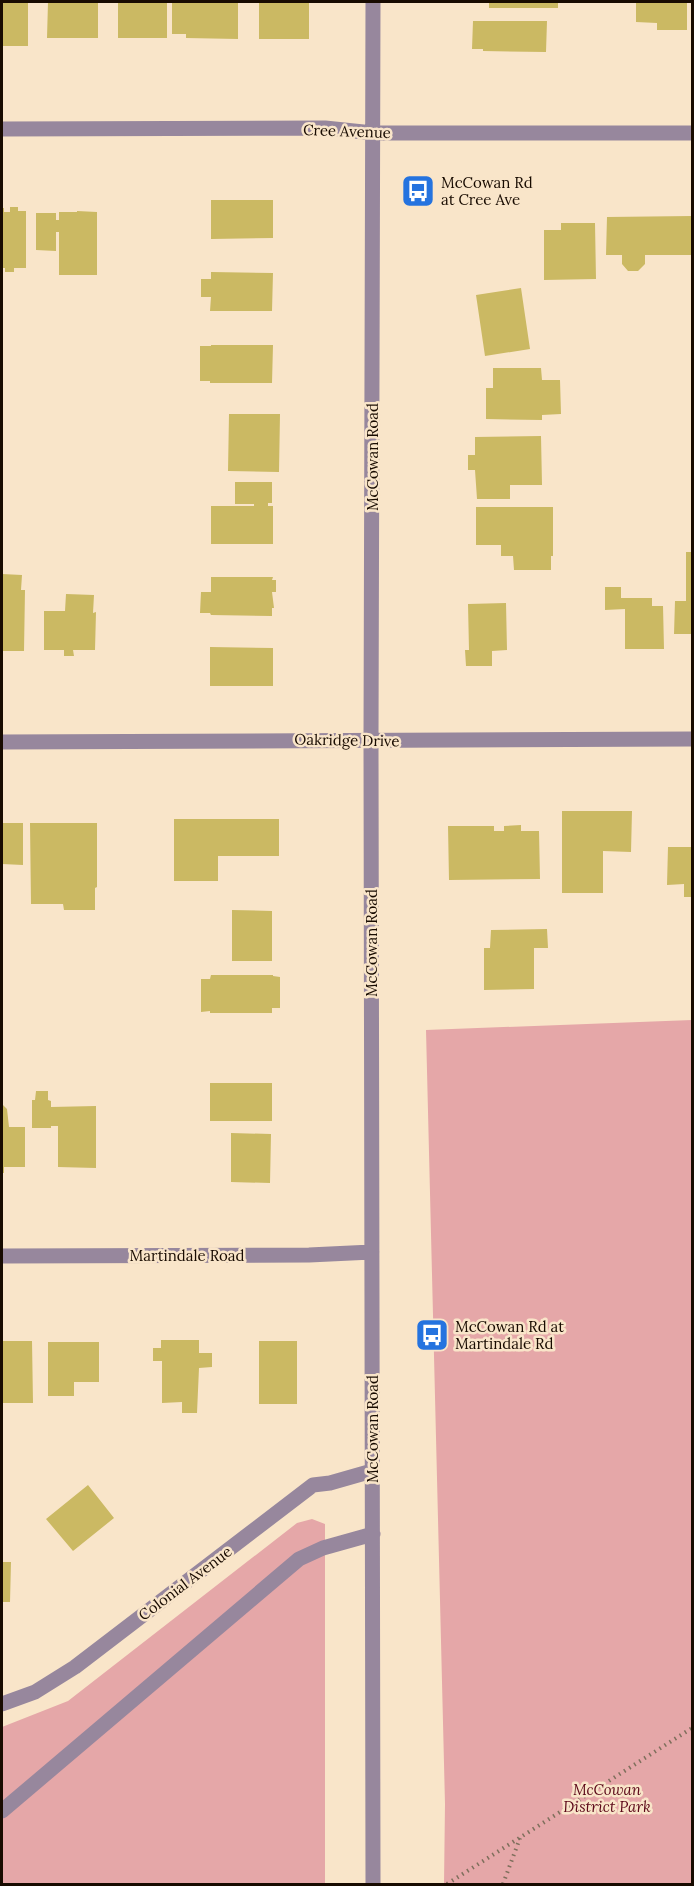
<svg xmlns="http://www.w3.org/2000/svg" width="694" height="1886" viewBox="0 0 694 1886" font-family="Lora,serif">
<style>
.green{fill:#e5a7a8}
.building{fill:#cbb963}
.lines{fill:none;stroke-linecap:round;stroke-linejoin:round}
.path{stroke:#7f6f5c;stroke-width:4;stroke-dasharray:1.5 4.5;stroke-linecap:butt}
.minor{stroke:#97879d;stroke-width:15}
.labels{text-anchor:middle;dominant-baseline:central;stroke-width:5;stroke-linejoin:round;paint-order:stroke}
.street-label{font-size:15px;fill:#180b00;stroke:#f9e5c9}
.poi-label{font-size:15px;fill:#180b00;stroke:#f9e5c9;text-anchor:start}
.park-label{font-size:15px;font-style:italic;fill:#5b0718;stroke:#f9e5c9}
</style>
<rect width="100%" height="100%" fill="#f9e5c9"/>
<path class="green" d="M692 1020V1884H444L445 1804 426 1030Z
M312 1519 325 1524V1884H2V1727L68 1701 297 1523Z"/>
<path class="building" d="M2 2H28V46H2Z
M48 2H98V38H47Z
M118 2H167V38H118Z
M172 2H238V39L186 38V34H172Z
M259 2H309V39H259Z
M489 2H558V8H489Z
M636 2H687V30H657V23L636 22Z
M473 21H547L546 52 483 51V49H472Z
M211 200H273V238L211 239Z
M10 207H18V211H26V268H14V272H5V268H2V208H4V212H10Z
M77 211 97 212V275H59V232H56V251L36 250V213H56V220H59V212H77Z
M692 216V255H645V264L638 271H628L622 264V255H606L607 217Z
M561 223H595L596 279 544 280V230H561Z
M211 272 273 273 272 311H210L211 297H201V279H211Z
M521 288 530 349 485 356 476 295Z
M211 345H273L272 383H210V381H200V346H211Z
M493 368H541L542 380H560L561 414 542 415V420L486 419V388H493Z
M229 414H280L279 472 228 471Z
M541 436 542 485H510V499H477L475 470H468V455H475V437Z
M235 482H272V503H268V506H273V544H211V506H254V504H235Z
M476 507H553V556H551V570H514L513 556H501V545H476Z
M686 552H692V634H674L675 601H686Z
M2 574 22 575 21 590H25L24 651H2Z
M211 577H273L272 580H276V592H272L274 608H272V616L211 615 210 613H200L201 592H211Z
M605 587H621V598H652V606H663L664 649H625V609L605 610Z
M66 594 94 595 93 613 96 612 95 650H73L74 656H64V650H44V611H65Z
M506 603 507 650 492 651V666H466L465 650H469L468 604Z
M210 647 273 648V686H210Z
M562 811H632L631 852 603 851V893H562Z
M174 819H279V856H218V881H174Z
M2 823H23V865L2 864Z
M30 823H97V887L95 888V910H64L63 904H31Z
M521 825V831H539L540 879 449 880 448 826H494V831H504V826Z
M668 847H692V897H684V884L667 885Z
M232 910 272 911V961H232Z
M547 929 548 948H534V989L484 990V948H490L491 930Z
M211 975H273V976L280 977V1008H272V1013H210V1011L201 1012V979H210Z
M210 1083H272V1121H210Z
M36 1091H48V1100L51 1101V1107L96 1106V1168L58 1167V1126H51V1128H32V1100H35Z
M2 1104 7 1109 9 1127H25V1167H4V1173H2Z
M231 1133 271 1134 270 1183 231 1182Z
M161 1340H199V1353H212V1367L199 1368 197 1413H182V1402L162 1403V1361H153V1348H161Z
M2 1341H32L33 1403H2Z
M259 1341H297V1404H259Z
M48 1342H99V1382H74V1396H48Z
M88 1485 114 1518 73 1551 46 1519Z
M2 1562H11L10 1602H2Z"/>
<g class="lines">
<path class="path" d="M447 1884 692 1728
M503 1884 520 1838"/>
<path class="minor" d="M373 2 371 742 373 1884
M2 129 325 128 373 133H692
M2 742C232 740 462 741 692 739
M2 1256 309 1255 372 1252
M2 1704 35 1692 75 1667 313 1485 330 1483 372 1471
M2 1811 299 1559 323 1548 373 1534"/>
</g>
<defs>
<symbol id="bus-square" viewBox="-11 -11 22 22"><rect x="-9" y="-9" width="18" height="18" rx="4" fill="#2573df" stroke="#f9e5c9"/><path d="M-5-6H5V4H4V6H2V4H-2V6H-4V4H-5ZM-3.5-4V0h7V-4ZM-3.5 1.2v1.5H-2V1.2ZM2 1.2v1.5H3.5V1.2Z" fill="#fff"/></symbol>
</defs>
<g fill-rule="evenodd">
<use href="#bus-square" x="399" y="172" width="38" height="38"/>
<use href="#bus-square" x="413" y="1316" width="38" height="38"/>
</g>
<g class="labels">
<g class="street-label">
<text transform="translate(347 131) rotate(2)">Cree Avenue</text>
<text transform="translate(372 457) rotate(-90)">McCowan Road</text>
<text transform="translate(347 740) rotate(1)">Oakridge Drive</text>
<text transform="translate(371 943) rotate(-90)">McCowan Road</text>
<text x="187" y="1255">Martindale Road</text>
<text transform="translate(372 1429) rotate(-90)">McCowan Road</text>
<text transform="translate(185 1583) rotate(-37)">Colonial Avenue</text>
</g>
<g class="poi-label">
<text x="441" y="182">McCowan Rd<tspan x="441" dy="17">at Cree Ave</tspan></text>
<text x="455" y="1326">McCowan Rd at<tspan x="455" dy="17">Martindale Rd</tspan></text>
</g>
<g class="park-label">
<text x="607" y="1789">McCowan<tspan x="607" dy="17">District Park</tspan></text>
</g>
</g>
<rect width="694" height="1886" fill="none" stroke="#180b00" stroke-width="6"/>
</svg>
